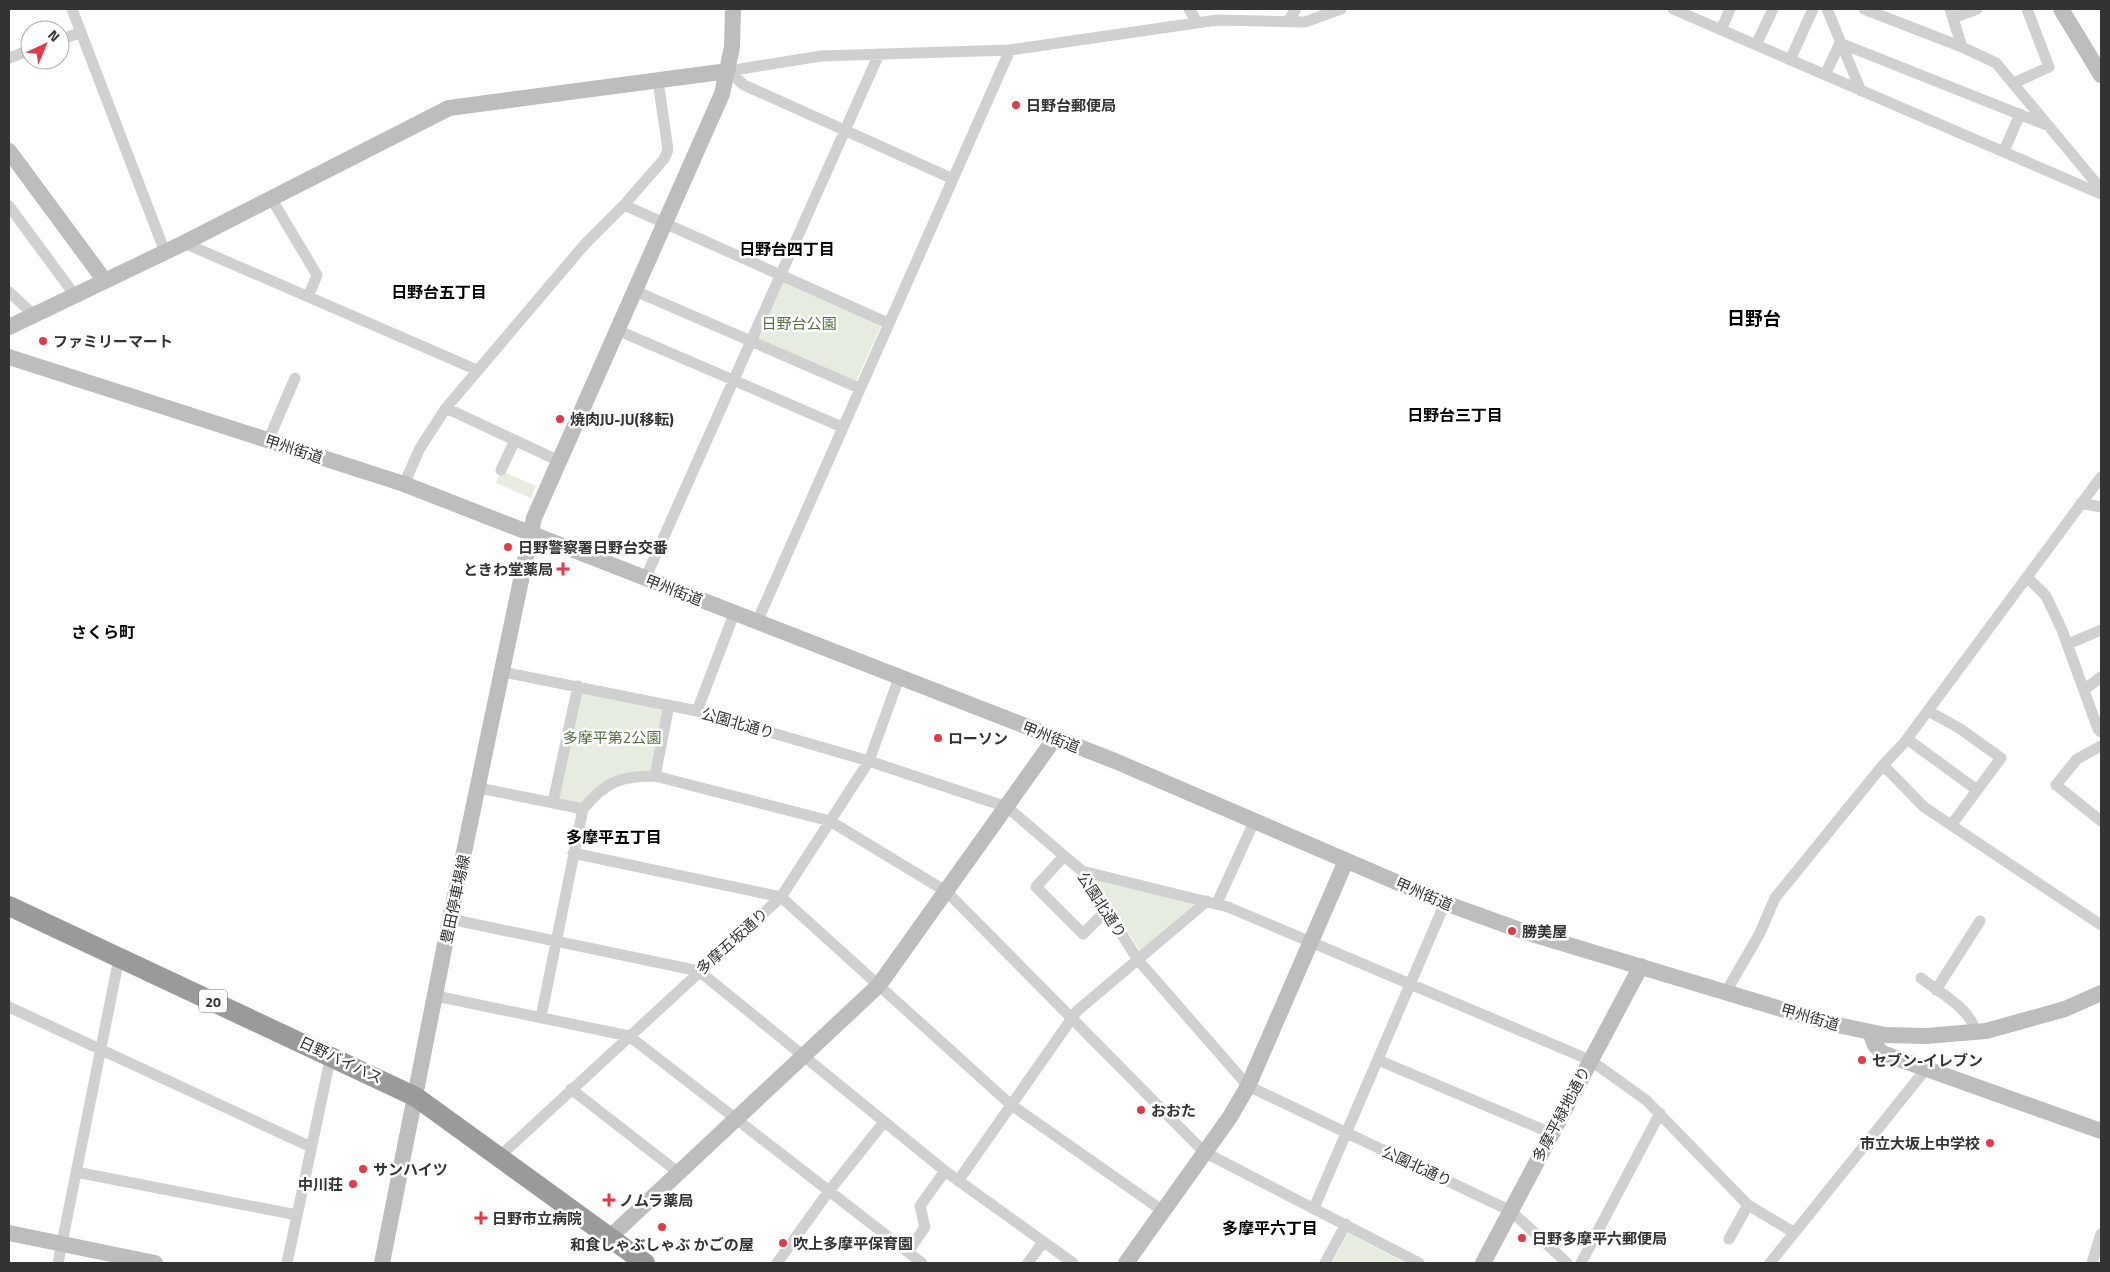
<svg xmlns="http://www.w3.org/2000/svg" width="2110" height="1272" viewBox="0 0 2110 1272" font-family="'Titillium Web','Noto Sans JP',sans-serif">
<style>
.green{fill:#e6ecdf}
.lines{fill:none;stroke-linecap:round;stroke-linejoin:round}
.street{stroke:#d0d0d0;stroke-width:11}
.secondary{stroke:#bdbdbd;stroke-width:16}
.highway{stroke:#9a9a9a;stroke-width:20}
.poi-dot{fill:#e63946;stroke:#fff;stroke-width:2}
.labels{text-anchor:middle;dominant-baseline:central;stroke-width:5;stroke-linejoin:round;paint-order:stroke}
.shield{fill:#fff;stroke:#707070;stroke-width:1}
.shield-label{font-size:14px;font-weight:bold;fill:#333}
.poi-label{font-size:15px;font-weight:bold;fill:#333;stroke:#fff;text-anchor:start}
.park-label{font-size:15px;fill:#56703f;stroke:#fff}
.street-label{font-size:15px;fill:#333;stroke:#fff}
.neighbourhood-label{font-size:16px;font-weight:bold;fill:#000;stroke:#fff}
.quarter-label{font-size:18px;font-weight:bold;fill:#000;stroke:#fff}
</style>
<rect width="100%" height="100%" fill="#fff"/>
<path class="green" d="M780 275 883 321 854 386 751 341Z
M501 471 536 486 531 498 496 483Z
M578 686 669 705 655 776 614 781 582 809 553 802Z
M1092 876 1195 903 1140 951Z
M1348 1233 1405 1263H1332Z"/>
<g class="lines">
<path class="street" d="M72 9 165 252
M1189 9 1197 22
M1673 9 2101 194
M1827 9 1861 91
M1864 9 1962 47
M1950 9 1962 47 1996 63 2101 189
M1953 18 1977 9
M1288 21 1296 9
M1721 30 1730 9
M60 40 81 32
M1756 45 1773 9
M9 58 30 50
M1790 60 1813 9
M728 71 821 56 1010 50 1217 20 1305 22 1341 9
M728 71 744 85 951 178
M1825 75 1840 43 2049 126
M2014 83 2049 67 2027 9
M2004 151 2020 114
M271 198 317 275 308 297
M624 205 888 323
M9 206 74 294
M184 243 477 370
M635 291 859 388
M9 292 33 314
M617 330 842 427
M446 408 559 461
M268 441 295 378
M501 470 515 440
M404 484 420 448 446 408 585 244 624 205 664 159 668 150 658 81
M2081 503 2101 507
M2027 577 2046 596 2062 630 2098 729 2101 732
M645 579 879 54
M757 622 1010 50
M2068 644 2101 630
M503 672 697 711 869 761 1007 807 1082 871 1138 960 1248 1086 1511 1211 1567 1263
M2085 689 2101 677
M697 711 734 614
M1928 711 1959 728 2001 758 1952 824
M1907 739 1977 790
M2101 746 2077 759 2056 785 2101 821
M1883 765 1924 807 2101 925
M655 776 669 705
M479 788 583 809
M553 802 578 686
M573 853 781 897 1010 1104 1163 1211
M1064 856 1036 887 1083 934 1107 910
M1082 871 1228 907 1590 1060 1646 1100 1748 1205 1793 1232
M1217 903 1254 822
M450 919 699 971 945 1171 1073 1263
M1921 978C1938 992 1973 1009 1975 1033
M1936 990 1980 921
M1726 992 1760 933 1775 898 1883 765 1904 743 2101 477
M436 996 629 1036 922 1263
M9 1007 311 1147
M541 1017 583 809C605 782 620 776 655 776L830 821 947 892 1204 1152 1419 1263
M1378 1060 1551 1133
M571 1089 679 1173
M500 1156 781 897 869 761 899 678
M76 1172 297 1215
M958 1181 1077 1011 1207 901
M1314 1208 1445 903
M1729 1239 1748 1205
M908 1252 925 1227 920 1206 945 1171
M58 1263 119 958
M287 1263 331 1055
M777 1263 829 1191 884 1122
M1028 1263 1043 1242
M1325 1263 1346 1224
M1581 1263 1660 1113
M1770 1263 1926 1069
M2092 1263 2101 1234"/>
<path class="secondary" d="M2061 9 2101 75
M9 151 105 281
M9 327 184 243 449 108 728 71
M9 357 404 484 1115 761 1445 903 1525 932 1828 1023 1885 1035 1926 1036 1986 1031 2065 1009 2101 993
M1870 1032 1875 1045 1882 1053 2101 1131
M9 1233 155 1263
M610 1237 879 985 1055 738
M382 1263 450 919 534 518 722 94 732 47 733 9
M1126 1263 1230 1117 1248 1086 1346 861
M1483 1263 1641 966"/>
<path class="highway" d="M9 906 416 1097 645 1263"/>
</g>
<g class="poi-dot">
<circle cx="1016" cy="105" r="5"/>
<circle cx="43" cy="341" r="5"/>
<circle cx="560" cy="419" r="5"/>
<circle cx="508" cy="547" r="5"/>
<path d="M560.5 561.5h5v5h5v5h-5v5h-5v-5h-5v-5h5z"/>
<circle cx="938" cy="738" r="5"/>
<circle cx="1512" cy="931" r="5"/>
<circle cx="1862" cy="1060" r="5"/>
<circle cx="1141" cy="1110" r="5"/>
<circle cx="1990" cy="1143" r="5"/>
<circle cx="363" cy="1169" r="5"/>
<circle cx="353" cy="1184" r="5"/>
<path d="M606.5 1192.5h5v5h5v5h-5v5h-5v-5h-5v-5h5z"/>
<path d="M478.5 1210.5h5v5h5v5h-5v5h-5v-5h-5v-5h5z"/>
<circle cx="662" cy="1227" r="5"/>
<circle cx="1522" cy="1238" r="5"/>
<circle cx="783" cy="1243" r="5"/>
</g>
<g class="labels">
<rect class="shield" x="199" y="989.5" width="28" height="23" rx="4"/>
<g class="shield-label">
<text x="213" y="1001">20</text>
</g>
<g class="poi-label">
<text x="1026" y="105">日野台郵便局</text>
<text x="53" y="341">ファミリーマート</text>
<text x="570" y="419">焼肉JU-JU(移転)</text>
<text x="518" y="547">日野警察署日野台交番</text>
<text x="553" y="569" text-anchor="end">ときわ堂薬局</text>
<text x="948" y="738">ローソン</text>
<text x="1522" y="931">勝美屋</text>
<text x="1872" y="1060">セブン-イレブン</text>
<text x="1151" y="1110">おおた</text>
<text x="1980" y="1143" text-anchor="end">市立大坂上中学校</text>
<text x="373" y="1169">サンハイツ</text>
<text x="343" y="1184" text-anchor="end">中川荘</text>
<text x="619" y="1200">ノムラ薬局</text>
<text x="492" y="1218">日野市立病院</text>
<text x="1532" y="1238">日野多摩平六郵便局</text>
<text x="793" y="1243">吹上多摩平保育園</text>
<text x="662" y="1244" text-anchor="middle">和食しゃぶしゃぶ かごの屋</text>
</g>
<g class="park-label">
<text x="799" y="323">日野台公園</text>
<text x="612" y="737">多摩平第2公園</text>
</g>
<g class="street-label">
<text transform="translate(294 449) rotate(18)">甲州街道</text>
<text transform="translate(674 590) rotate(21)">甲州街道</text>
<text transform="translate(738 723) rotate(16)">公園北通り</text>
<text transform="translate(1051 737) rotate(21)">甲州街道</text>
<text transform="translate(1424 894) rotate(23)">甲州街道</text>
<text transform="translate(455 899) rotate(-78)">豊田停車場線</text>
<text transform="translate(1102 905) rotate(57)">公園北通り</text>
<text transform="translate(732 941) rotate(-42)">多摩五坂通り</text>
<text transform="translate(1810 1017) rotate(16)">甲州街道</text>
<text transform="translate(341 1060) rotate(25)">日野バイパス</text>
<text transform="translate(1561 1114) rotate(-62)">多摩平緑地通り</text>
<text transform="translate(1417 1166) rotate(25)">公園北通り</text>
</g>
<g class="neighbourhood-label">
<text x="787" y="249">日野台四丁目</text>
<text x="439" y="292">日野台五丁目</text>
<text x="1455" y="415">日野台三丁目</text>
<text x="103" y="632">さくら町</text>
<text x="614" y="837">多摩平五丁目</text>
<text x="1270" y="1228">多摩平六丁目</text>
</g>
<g class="quarter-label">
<text x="1754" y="318">日野台</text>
</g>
</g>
<rect width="2110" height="1272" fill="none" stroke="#333333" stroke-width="20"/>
<g transform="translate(45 45) rotate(44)"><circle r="24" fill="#ffffff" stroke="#adadad"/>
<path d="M0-4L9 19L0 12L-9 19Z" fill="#e63946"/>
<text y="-8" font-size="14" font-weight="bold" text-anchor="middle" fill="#333333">N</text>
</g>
</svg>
